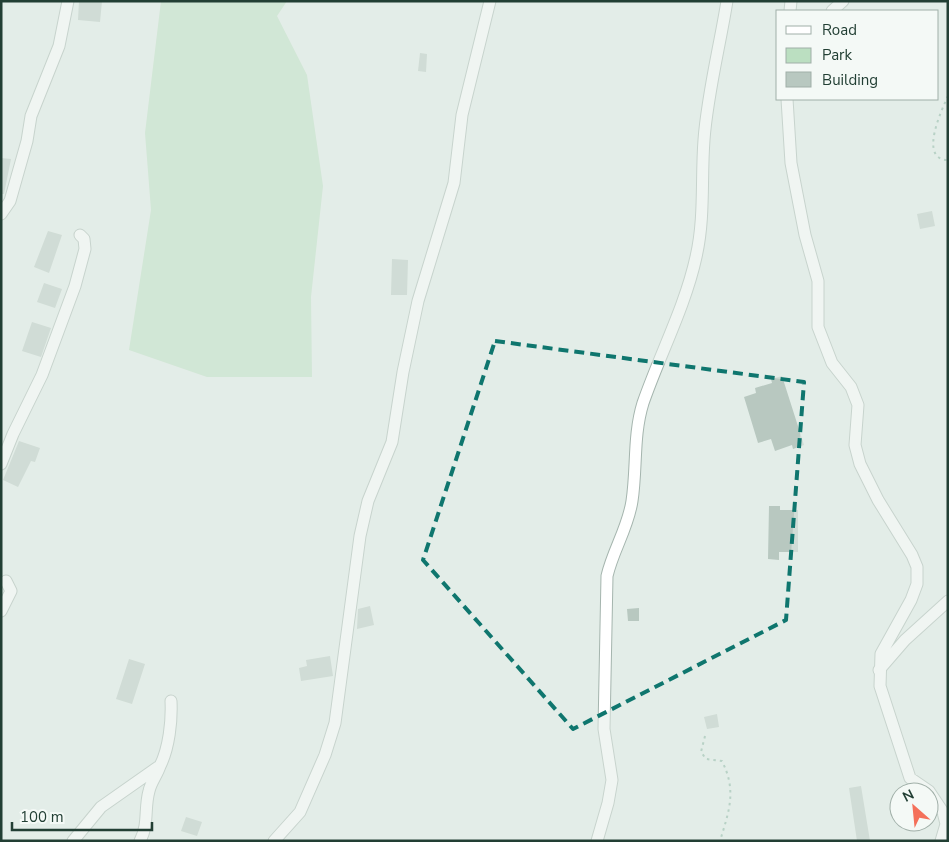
<svg xmlns="http://www.w3.org/2000/svg" width="949" height="842" viewBox="0 0 949 842" font-family="'Nunito Sans',sans-serif">
<style>
.green{fill:#bbdfc1}
.building{fill:#b8c8c0}
.lines{fill:none;stroke-linecap:round;stroke-linejoin:round}
.minor-casing{stroke:#a5b5ae;stroke-width:13}
.path{stroke:#83b19e;stroke-width:2;stroke-dasharray:2.5 4;stroke-linecap:butt}
.minor{stroke:#fff;stroke-width:11}
.marked{fill:none;stroke:#0f766e;stroke-width:4;stroke-dasharray:10 6;stroke-linejoin:round}
</style>
<rect width="100%" height="100%" fill="#e3ede8"/>
<path class="green" d="M161 1H287L277 16 307 75 323 186 311 297 312 377H207L129 350 151 210 145 133Z"/>
<path class="building" d="M79 1H102L100 22 78 20Z
M420 53 427 54 426 72 418 71Z
M1 158 11 159 4 194H1Z
M932 211 935 226 920 229 917 214Z
M48 231 62 235 49 273 34 267Z
M392 259 408 260 407 295H391Z
M44 283 62 289 55 308 37 302Z
M32 322 51 328 41 357 22 351Z
M782 376 804 445 793 449 792 445 775 451 771 439 758 443 744 397 756 393 755 388 772 383 771 379Z
M19 441 40 448 35 462 31 461 18 487 3 480Z
M769 506H780V510H798V552H779V560L768 559Z
M370 606 374 625 357 629 358 609Z
M639 608V621H628L627 609Z
M330 656 333 676 301 681 299 668 307 666 306 660Z
M129 659 145 664 132 704 116 699Z
M717 714 719 727 707 729 704 717Z
M861 786 870 841H857L849 788Z
M186 817 202 822 197 836 181 831Z"/>
<g class="lines">
<defs>
<path id="minor" d="M790 11 791 1
M832 11 843 1
M787 99 791 163 805 235 818 281V327L832 363 851 387 858 405 855 445 860 464 878 500 912 555 917 567V584L911 600 881 654 880 686 910 778 929 791 943 812 946 824 941 841
M1 214 10 201 27 141 31 116 59 46 68 1
M1 464 13 434 42 375 75 286 85 249 84 239 80 235
M1 611 11 591 6 581
M879 670 905 640 948 601
M73 841 101 807 158 767
M140 841C149 824 144 809 149 791 151 782 157 775 160 766 169 748 172 721 171 701
M274 841 300 812 325 755 335 723 360 536 368 501 392 442 403 372 418 301 454 183 462 115 490 1
M597 841 608 803 612 780 604 729 607 576C613 550 628 528 632 501 637 468 633 435 643 403 660 354 685 307 696 257 705 218 701 179 704 140 707 96 720 45 727 1"/>
</defs>
<use href="#minor" class="minor-casing"/>
<path class="path" d="M948 11V57
M948 96C942 109 918 160 948 160
M705 736 701 752 706 759 722 761C737 791 729 811 720 841"/>
<use href="#minor" class="minor"/>
</g>
<path d="M0 0H949V842H0ZM495 341 804 382 786 620 573 729 423 560Z" fill="#e3ede8" fill-opacity=".55" fill-rule="evenodd"/>
<path class="marked" d="M495 341 804 382 786 620 573 729 423 560Z"/>
<rect width="949" height="842" fill="none" stroke="#223f34" stroke-width="5"/>
<rect x="776" y="10" width="162" height="90" fill="#f4f9f6" stroke="#a0afa8"/>
<rect x="786" y="26" width="25" height="8" fill="#ffffff" stroke="#a0afa8"/>
<text x="822" y="35" font-size="15" fill="#223f34">Road</text>
<rect x="786" y="48" width="25" height="15" fill="#bbdfc1" stroke="#a0afa8"/>
<text x="822" y="60" font-size="15" fill="#223f34">Park</text>
<rect x="786" y="72" width="25" height="15" fill="#b8c8c0" stroke="#a0afa8"/>
<text x="822" y="85" font-size="15" fill="#223f34">Building</text>
<g transform="translate(914 807) rotate(333)"><circle r="24" fill="#f4f9f6" stroke="#a0afa8"/>
<path d="M0-4L9 19L0 12L-9 19Z" fill="#f4705a"/>
<text y="-8" font-size="14" font-weight="bold" text-anchor="middle" fill="#223f34">N</text>
</g>
<path d="M12 822v8h140v-8" fill="none" stroke="#223f34" stroke-width="2.5"/>
<text x="20" y="822" font-size="15" fill="#223f34" stroke="#f4f9f6" stroke-width="4" paint-order="stroke">100 m</text>
</svg>
